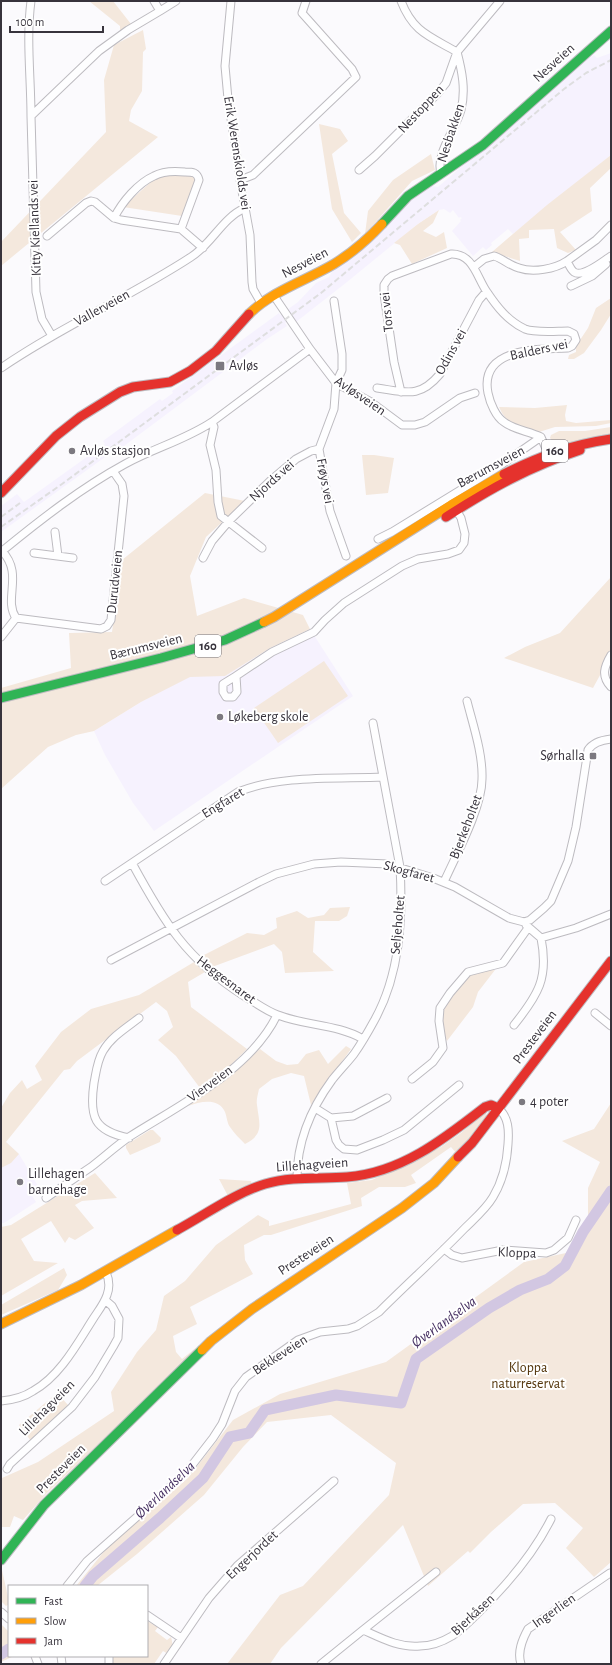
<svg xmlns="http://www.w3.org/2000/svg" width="612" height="1665" viewBox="0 0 612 1665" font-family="'Alegreya Sans',sans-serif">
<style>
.built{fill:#f6f2fe}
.green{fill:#f4e8dd}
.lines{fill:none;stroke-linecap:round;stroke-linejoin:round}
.river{stroke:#d2c7e2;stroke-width:11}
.street-casing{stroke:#bdbbc0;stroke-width:9}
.fast-casing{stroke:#bdbbc0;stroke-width:11}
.slow-casing{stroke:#bdbbc0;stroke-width:11}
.jam-casing{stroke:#bdbbc0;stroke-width:11}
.street{stroke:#fefeff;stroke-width:7}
.fast{stroke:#30b455;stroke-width:9}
.slow{stroke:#ff9f0a;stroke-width:9}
.jam{stroke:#e5322d;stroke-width:9}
.rail{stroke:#dededf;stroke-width:2;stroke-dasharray:6 3;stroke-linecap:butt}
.poi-dot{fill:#7c7980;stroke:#fff;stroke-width:1.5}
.labels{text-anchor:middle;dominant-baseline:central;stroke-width:4;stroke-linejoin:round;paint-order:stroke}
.shield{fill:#fff;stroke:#737076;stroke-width:1}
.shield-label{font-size:13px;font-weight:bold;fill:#37333c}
.street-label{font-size:14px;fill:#37333c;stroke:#fff}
.poi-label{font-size:14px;fill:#37333c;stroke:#fff;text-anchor:start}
.park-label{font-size:14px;fill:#52340a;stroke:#fff}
.water-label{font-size:15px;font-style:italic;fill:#452f61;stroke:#fff}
</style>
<rect width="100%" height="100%" fill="#fbfafd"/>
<path class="built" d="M611 53V155L513 234 508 229 491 243 492 245 486 250 483 247 473 256 452 231 461 221 460 220 462 218 460 217 459 218 453 210 450 213 444 209 439 210 418 224 347 282 296 322 292 318 285 323 287 326 267 339 116 452 113 454 112 452 1 532V506L17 494 24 502 105 444 103 441 160 399 162 401 173 393 172 391 279 313 280 315 298 302 316 283 329 277 334 268 407 202 432 186 438 187 582 62 594 55 597 58Z
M310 629 353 696 154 831 133 803 105 755 94 731 141 702 190 676H225L270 648Z
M1 1137 19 1154 41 1191 32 1196 36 1202 4 1223H1Z"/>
<path class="green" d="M89 1H113L131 24 120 31V26Z
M143 30 146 49 143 52 142 91 131 110 129 121 158 137 1 266V242L106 132 104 80 114 45Z
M319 124 340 129 348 141 332 154 344 213 361 233 352 242 332 209Z
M431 154 435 170 412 181 365 234 368 211 393 180Z
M611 155V168L590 188 592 211 560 232 576 250 568 253 557 248 554 229 529 230V238L519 239 520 261 492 252 547 205Z
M179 174 191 175 195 179V184L182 216 123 207 153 180 162 176Z
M439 210 433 223 423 231 436 237 444 232 447 248 412 264 400 245 394 243 418 224Z
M611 298V314L601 330 584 353 574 359H568L569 355 576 352V346L588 328 596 308Z
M567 405 565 415 566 421 576 423 611 420V423L596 426 555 427 539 432 515 425 508 421 502 413 499 407 535 408Z
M611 427V435L560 446 553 442 550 438 551 435 559 431H585Z
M362 455H374L394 458 388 493 366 495Z
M205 493 245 501 206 537 190 576 197 616 244 598 303 615 310 629 270 648 225 676 190 677 141 702 94 731 76 735 48 747 1 789V688L71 668 69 633 112 632 122 560Z
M611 577V655L593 688 504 658 525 647 560 633Z
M324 661 348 696 278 743 254 708Z
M350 907 347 916 339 921H315L313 952 334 971 285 973 282 952 274 944 212 967 204 955 247 933 264 935 277 928 276 918 297 911 308 918 324 915 330 908Z
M194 962 205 972 188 982 191 1007 247 1049 228 1068 200 1088 176 1056 158 1040 173 1027 167 1011 156 1002 77 1061 70 1069 64 1070 6 1142 19 1154 11 1163 1 1168V1108L10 1093 22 1080 27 1089 42 1080 35 1066 61 1032 91 1009 139 995Z
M495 970 478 992 473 1007 447 1041C444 1034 441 1028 441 1020 442 1009 460 980 471 974 478 970 487 971 495 970Z
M346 1046 351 1049 311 1105 304 1076 291 1073 272 1079 259 1089C258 1094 256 1100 257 1105 259 1123 265 1134 245 1144 240 1139 234 1133 230 1127 227 1123 227 1117 225 1112 218 1097 200 1102 188 1106L213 1089 260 1049 276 1061 287 1065 298 1064 306 1054 319 1050 328 1064Z
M611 1103V1562L594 1577 566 1548 583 1528 555 1503 523 1504 491 1532 470 1553 468 1551 428 1586 403 1525 281 1648 270 1664H227L280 1595 303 1586 389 1495 396 1463 331 1415 267 1422 243 1447 204 1495 137 1554 97 1586H76L106 1549 188 1478 233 1420 280 1394 386 1362 524 1262 566 1253 588 1224V1188L600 1162 562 1141 594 1129Z
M486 1113 487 1118 457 1154 451 1147 411 1175 416 1183 405 1187H379L361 1198 362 1206 271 1235H264L244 1245 245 1260 253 1274 190 1307 197 1324 173 1336 176 1352 182 1359 198 1346 172 1374 47 1493 23 1520 14 1516 10 1527H1V1476L2 1478 38 1462 114 1411 111 1392 137 1352 156 1330 164 1296 185 1281 216 1245 258 1215 269 1221V1226L351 1204 347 1183 372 1180 441 1147 461 1133 483 1114Z
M150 1130H153L161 1138 160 1142 130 1155 126 1148V1145Z
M95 1173 117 1198 82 1201 75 1205 94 1228 75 1240 69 1237 65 1243 51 1221 21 1239 34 1261 58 1263 1 1296V1227L11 1225Z
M219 1179 251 1181 252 1184 228 1196Z
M64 1268 67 1275 58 1290 1 1315V1305Z
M57 1393 69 1406 31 1441 19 1425Z
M1 1566 9 1601V1604L6 1606 1 1601Z
M147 1621 158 1627 155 1631 167 1640 171 1637C173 1644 173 1647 168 1654L163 1651 154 1664H112L113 1656H147Z
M1 1624 9 1632V1656H14L1 1662Z"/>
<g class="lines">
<path class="river" d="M85 1586 93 1576 160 1518 203 1478 230 1437 249 1433 265 1410 336 1395 401 1403 416 1359 489 1308 520 1290 548 1279 565 1266 583 1232 611 1191
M1 1654 9 1649"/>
<defs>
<path id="street" d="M31 1C26 39 31 78 31 116
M154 1 160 11 176 1
M231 1 225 66 228 99 243 197 250 235 252 282 253 289 261 303
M401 1C413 32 429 36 457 52 462 71 466 90 461 110 456 129 435 154 441 173
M359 170 375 156 438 93 446 83 457 52 500 1
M240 180 253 175 356 77 352 69 302 13 306 1
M114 218C122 202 138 183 154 176 163 171 176 171 185 172 193 172 197 172 199 180L181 229
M611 225 596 240 567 261C569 265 571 270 574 272 583 278 603 261 611 256
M47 236 86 203 91 201 95 202 114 218 121 220 181 229 203 248
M474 267 484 259 494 256C502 258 510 266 519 268 533 273 555 269 567 261
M571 286 592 276 606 264
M274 296 310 349 336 383 371 402 402 425H415L425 422 460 398 475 393
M334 301 342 354V370L336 383 334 409 319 449 330 511 346 556
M52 336 42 319 36 292 31 116 99 51 128 30 160 11
M1 368C62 326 130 297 191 257 212 244 222 218 245 208
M377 388C406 392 419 399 440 374L479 300 486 292
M401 392 394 362 384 294V285L388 279 392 276 451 254C473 253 477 278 487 292 497 307 508 321 525 329 535 333 556 331 568 331L574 334 576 340 572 346 568 348C537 349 479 348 488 393 490 403 496 417 504 422 514 430 529 431 541 437L549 456
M212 422 214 427 210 445 216 470 218 502 221 516 262 548
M55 532 58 556
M378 539 392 532 498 467 541 437
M2 551C24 574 3 599 16 618L101 629 107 626 111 620 124 496 122 484 113 471
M1 552C40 520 81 488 125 464 154 448 185 440 212 422L310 349
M34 553 73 558
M203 558 212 541 229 521 270 481 296 459 311 451 319 449
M1 637 16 618
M611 655C604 667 601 676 611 687
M236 676 272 652 314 632 325 620 344 603 402 566 418 559 448 554 459 550 464 543 465 534 461 518 455 508
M236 676 237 692 233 697H226L223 692V684Z
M132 863C164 922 186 959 244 996 255 1002 266 1011 278 1015 306 1026 337 1024 363 1039
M105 881 238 792C278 775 339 779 383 777
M444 882C456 855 482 808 482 779 483 754 473 725 467 701
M526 925 541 938 576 928 611 914
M111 960 259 882 276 874 314 864 341 862 388 864 433 878 455 887 509 918 524 922 530 920 544 908 551 901 568 861 576 827 588 750C593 742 602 740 611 739
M595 1013 611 1026
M514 1025C538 995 549 978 541 938
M412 1079 433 1062 443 1048 439 1021 440 1008 450 993 468 972 503 963 528 928
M315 1108 331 1118 336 1140 339 1145 344 1149 357 1150 383 1140 404 1130 459 1085
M331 1118 353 1116 387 1098
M129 1138C94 1131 89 1117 94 1083 96 1073 97 1061 103 1051 111 1037 126 1028 139 1018
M297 1178C297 1141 310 1110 332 1080 339 1071 347 1063 354 1054 361 1044 368 1032 374 1021 400 975 403 919 400 867L373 723
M46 1198C61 1188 76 1177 91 1167 104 1157 116 1146 129 1137 179 1105 250 1071 277 1015
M444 1249 452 1255 462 1258 503 1250 546 1253 554 1250 568 1238 576 1220
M1 1401C12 1400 24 1397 33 1391 60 1376 77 1344 93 1319 98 1311 104 1304 107 1295 110 1287 109 1279 106 1272
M7 1469 10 1464 72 1407 95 1377 113 1347 118 1338 119 1319 112 1306 105 1300
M67 1586 87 1561 156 1500 189 1469 213 1438 222 1424 235 1391 246 1377 298 1340 320 1332 348 1329 357 1326 379 1312C407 1284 437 1257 464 1229 474 1219 486 1209 493 1197 502 1182 507 1162 508 1144 509 1131 509 1117 498 1108
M1 1612 9 1619
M147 1615 181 1638
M363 1630 436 1572
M35 1656 38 1664
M61 1656 62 1664
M109 1664V1656
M164 1664 209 1598 237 1566 334 1481
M321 1664 363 1630C381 1638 399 1648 420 1646 431 1646 442 1642 452 1636 461 1630 469 1622 477 1614 506 1586 533 1555 551 1519
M521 1664C517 1652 522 1640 528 1629L610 1573"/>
<path id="fast" d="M382 224 408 196 483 145 611 31
M1 698 161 658 225 640 264 622
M1 1560 44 1505 202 1350"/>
<path id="slow" d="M249 314C272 291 307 280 334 264 352 253 368 239 382 224
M264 622 274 617 451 505 504 474
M1 1324 81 1285 177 1230
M202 1350 211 1341 252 1309 402 1208 434 1183 458 1157"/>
<path id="jam" d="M504 474C540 456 571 445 611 439
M1 493 56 436 80 417 120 392 133 387 170 382 190 371 216 351 249 314
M446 517C491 488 529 467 580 450
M458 1157 472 1143 611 961
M177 1230C203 1216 237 1192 265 1184 292 1176 320 1179 347 1177 401 1173 444 1139 485 1107L491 1105 498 1108"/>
</defs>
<use href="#street" class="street-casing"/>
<use href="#fast" class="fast-casing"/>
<use href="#slow" class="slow-casing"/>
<use href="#jam" class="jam-casing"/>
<use href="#street" class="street"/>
<use href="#fast" class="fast"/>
<use href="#slow" class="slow"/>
<use href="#jam" class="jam"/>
<path class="rail" d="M1 517 20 503
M1 527 62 484 321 293 564 89 586 73 611 60"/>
</g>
<g class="poi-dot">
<rect x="215" y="361" width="10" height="10" rx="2"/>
<circle cx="72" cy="451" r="4"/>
<circle cx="220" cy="717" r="4"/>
<rect x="589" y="752" width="8" height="8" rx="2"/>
<circle cx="522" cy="1102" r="4"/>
<circle cx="20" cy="1182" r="4"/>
</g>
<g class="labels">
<g class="shield">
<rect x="542" y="440" width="26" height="22" rx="3"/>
<rect x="195" y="635" width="26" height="22" rx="3"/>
</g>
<g class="shield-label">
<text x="555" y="451">160</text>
<text x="208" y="646">160</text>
</g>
<g class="street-label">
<text transform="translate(554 63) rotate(-42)">Nesveien</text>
<text transform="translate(421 109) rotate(-47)">Nestoppen</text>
<text transform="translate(451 133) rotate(-72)">Nesbakken</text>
<text transform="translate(237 153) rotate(81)">Erik Werenskiolds vei</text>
<text transform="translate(35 228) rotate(-92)">Kitty Kiellands vei</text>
<text transform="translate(305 263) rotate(-28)">Nesveien</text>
<text transform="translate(102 308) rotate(-29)">Vallerveien</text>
<text transform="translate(387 312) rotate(-96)">Tors vei</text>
<text transform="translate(539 350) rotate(-12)">Balders vei</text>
<text transform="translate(451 352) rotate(-61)">Odins vei</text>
<text transform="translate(360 396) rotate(34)">Avløsveien</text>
<text transform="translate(491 467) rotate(-28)">Bærumsveien</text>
<text transform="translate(272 481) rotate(-42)">Njords vei</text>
<text transform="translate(325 481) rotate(79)">Frøys vei</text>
<text transform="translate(115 582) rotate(-84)">Durudveien</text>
<text transform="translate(146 647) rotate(-14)">Bærumsveien</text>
<text transform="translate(223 803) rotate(-31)">Engfaret</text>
<text transform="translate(466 827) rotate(-69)">Bjerkeholtet</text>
<text transform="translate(409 872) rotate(15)">Skogfaret</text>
<text transform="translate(398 925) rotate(-85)">Seljeholtet</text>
<text transform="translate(226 980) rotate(37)">Heggesnaret</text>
<text transform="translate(535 1037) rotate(-53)">Presteveien</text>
<text transform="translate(210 1084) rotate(-36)">Vierveien</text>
<text transform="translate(312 1165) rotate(-4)">Lillehagveien</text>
<text transform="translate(517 1253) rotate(2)">Kloppa</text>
<text transform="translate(306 1255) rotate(-33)">Presteveien</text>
<text transform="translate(280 1355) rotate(-33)">Bekkeveien</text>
<text transform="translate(47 1408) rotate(-45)">Lillehagveien</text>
<text transform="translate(61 1469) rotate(-45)">Presteveien</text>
<text transform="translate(252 1555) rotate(-43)">Engerjordet</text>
<text transform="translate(554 1611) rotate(-35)">Ingerlien</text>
<text transform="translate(473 1615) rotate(-43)">Bjerkåsen</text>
</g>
<g class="poi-label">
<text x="229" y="366">Avløs</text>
<text x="80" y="451">Avløs stasjon</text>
<text x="228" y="717">Løkeberg skole</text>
<text x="585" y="756" text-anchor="end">Sørhalla</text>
<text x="530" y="1102">4 poter</text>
<text x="28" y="1174">Lillehagen<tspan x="28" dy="16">barnehage</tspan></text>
</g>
<g class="park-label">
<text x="528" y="1368">Kloppa<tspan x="528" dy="16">naturreservat</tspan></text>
</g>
<g class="water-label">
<text transform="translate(444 1322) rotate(-36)">Øverlandselva</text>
<text transform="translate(165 1490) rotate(-43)">Øverlandselva</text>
</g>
</g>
<rect width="612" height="1665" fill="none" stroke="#37333c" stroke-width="4"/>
<rect x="8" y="1585" width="140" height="72" fill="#ffffff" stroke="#afadb1"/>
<rect x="16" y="1598" width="20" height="6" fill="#30b455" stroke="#afadb1"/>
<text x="44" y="1605" font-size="12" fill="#37333c">Fast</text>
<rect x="16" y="1618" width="20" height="6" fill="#ff9f0a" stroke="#afadb1"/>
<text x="44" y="1625" font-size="12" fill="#37333c">Slow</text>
<rect x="16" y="1638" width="20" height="6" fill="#e5322d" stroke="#afadb1"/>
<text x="44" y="1645" font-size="12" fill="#37333c">Jam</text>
<path d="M10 26v6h93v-6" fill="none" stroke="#37333c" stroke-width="2"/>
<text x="16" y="26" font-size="12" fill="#37333c" stroke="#ffffff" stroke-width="3" paint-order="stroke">100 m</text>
</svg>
